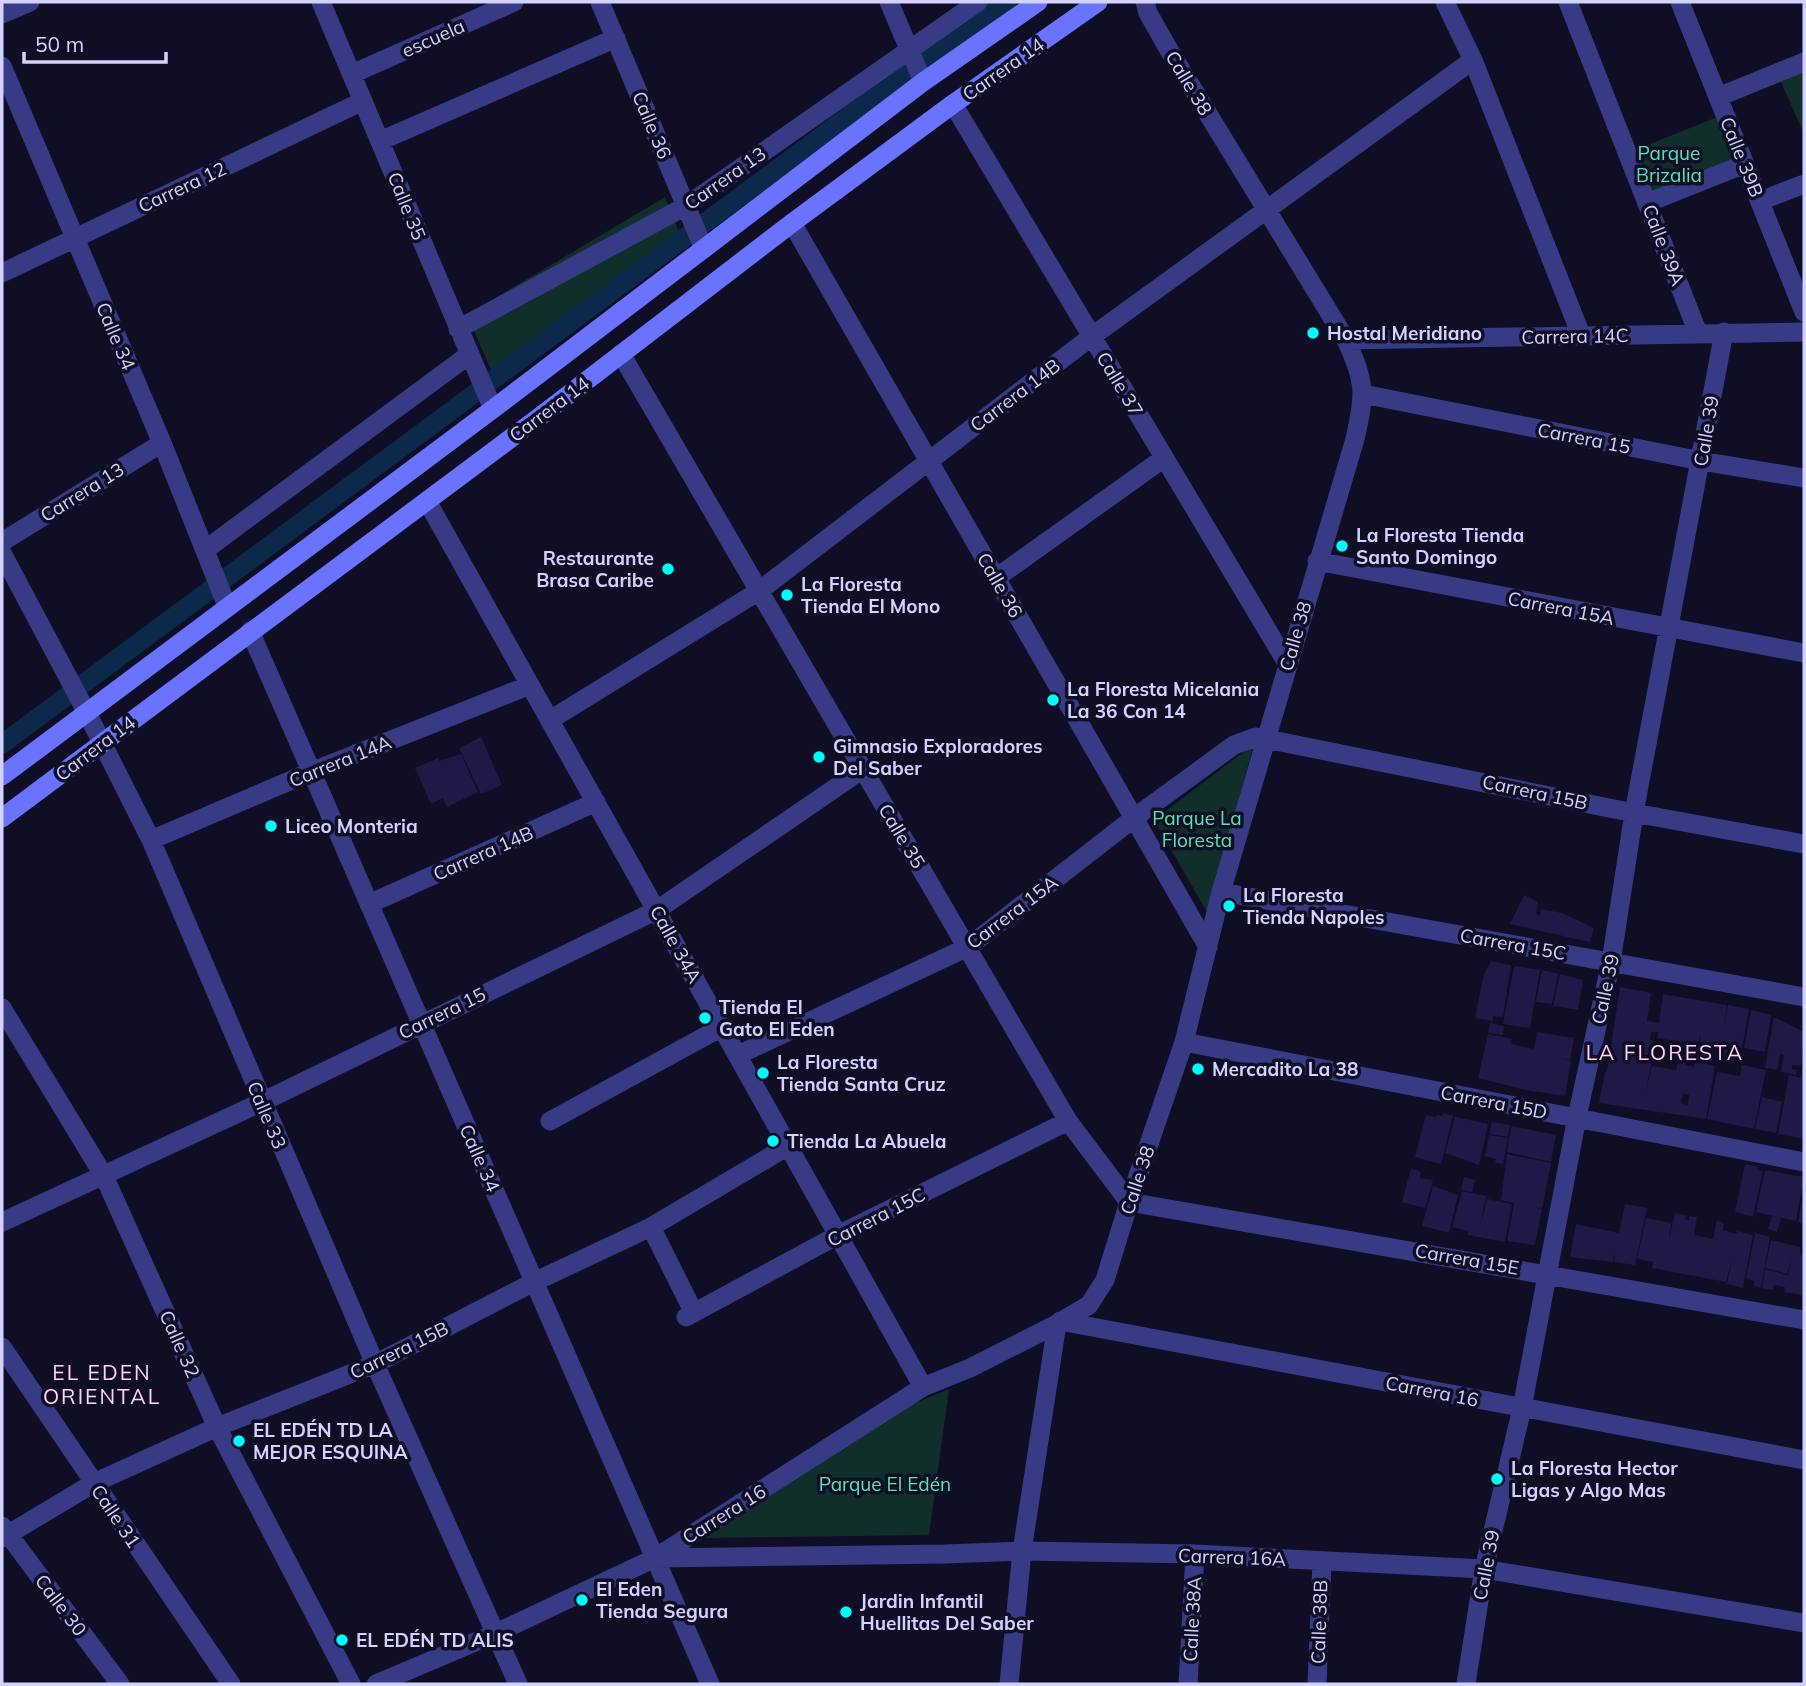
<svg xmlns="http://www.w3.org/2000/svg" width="1806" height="1686" viewBox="0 0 1806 1686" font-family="Mulish,sans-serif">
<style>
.green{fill:#102f2b}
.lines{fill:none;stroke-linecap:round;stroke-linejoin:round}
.canal{stroke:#0c294b;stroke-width:19}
.building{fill:#1e1947;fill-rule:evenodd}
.minor{stroke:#373b86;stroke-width:19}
.secondary{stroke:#6973ff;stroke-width:19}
.poi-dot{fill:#00fbfd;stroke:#0f0e25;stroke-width:2.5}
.labels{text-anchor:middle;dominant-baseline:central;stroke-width:7;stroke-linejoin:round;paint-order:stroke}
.street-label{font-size:19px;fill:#d3d2ff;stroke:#0f0e25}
.park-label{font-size:19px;fill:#59e4b4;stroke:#0f0e25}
.poi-label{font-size:19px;font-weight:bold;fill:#d3d2ff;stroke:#0f0e25;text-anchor:start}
.neighbourhood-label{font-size:21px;letter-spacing:2px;fill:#ffd4f3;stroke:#0f0e25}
</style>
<rect width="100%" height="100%" fill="#0f0e25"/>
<path class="green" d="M1804 64V134L1778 75Z
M1722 115 1740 162 1653 198 1633 151Z
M665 197 685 247 498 386 467 315Z
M1254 744 1207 912 1154 820Z
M949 1389 929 1535 702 1538 913 1404Z"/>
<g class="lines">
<path class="canal" d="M2 744 935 52 1007 2"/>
</g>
<path class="building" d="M481 737 502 785 481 794 459 748Z
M461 754 478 792 447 807 443 798 431 804 415 768 438 758 439 761Z
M1524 895 1538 902 1536 914 1540 915 1541 909 1562 913 1594 928 1590 942 1510 924Z
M1491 961 1511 965 1503 1017 1493 1016V1021L1475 1018 1483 977Z
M1514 966 1540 970 1530 1028 1503 1024Z
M1542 970 1558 974 1552 1004 1536 1002Z
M1560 974 1583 980 1578 1010 1553 1006Z
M1620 987 1651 993 1647 1021 1659 1023 1663 994 1727 1005 1724 1027 1728 1005 1749 1009 1742 1048 1700 1042 1701 1033 1698 1045 1657 1038 1658 1032H1651L1650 1040 1655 1041 1654 1051 1645 1094 1652 1066 1676 1070 1679 1055 1686 1057 1685 1065 1694 1067 1695 1062 1715 1066 1706 1119 1599 1103 1605 1072H1607ZM1683 1093 1689 1095 1688 1105 1681 1103Z
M1751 1010 1771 1015 1765 1052 1744 1048Z
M1774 1017 1804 1032 1801 1066 1792 1065V1069L1797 1070 1796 1075 1781 1072 1784 1055 1780 1054 1777 1070 1765 1068Z
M1490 1023 1504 1026 1503 1035 1488 1033Z
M1537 1032 1574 1038 1570 1060 1560 1058 1571 1061 1565 1096 1525 1090 1478 1078 1488 1034 1512 1039 1511 1044 1534 1049Z
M1721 1055a8 8 0 1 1 16 0a8 8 0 1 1-16 0Z
M1803 1064H1804V1139L1778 1134 1789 1075 1800 1078Z
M1742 1065 1766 1070 1754 1129 1707 1119 1717 1072 1740 1076Z
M1762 1097 1782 1102 1776 1133 1755 1129Z
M1443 1113 1453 1116 1441 1164 1415 1157 1426 1115 1436 1117 1437 1115 1442 1116Z
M1455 1117 1488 1124 1479 1165 1445 1153Z
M1492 1122 1510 1125 1508 1137 1489 1134Z
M1511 1126 1556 1135 1551 1162 1507 1152Z
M1489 1135 1508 1138 1503 1164 1495 1163 1496 1159 1485 1156Z
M1507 1154 1551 1163 1542 1208 1534 1207 1542 1209 1535 1245 1507 1241 1514 1203 1501 1200Z
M1745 1164 1758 1167 1757 1170 1763 1171 1753 1217 1735 1212Z
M1411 1168 1421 1172 1420 1178 1433 1180 1425 1208 1402 1202Z
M1765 1170 1804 1177 1796 1221 1756 1212Z
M1464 1177 1475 1180 1472 1192 1461 1190Z
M1433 1186 1458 1195 1449 1233 1422 1226Z
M1462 1191 1486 1196 1480 1227 1487 1199 1512 1204 1505 1242 1468 1235V1231L1452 1227Z
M1803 1196H1804V1224L1798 1222Z
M1625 1204 1647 1208 1635 1265 1614 1262 1615 1252 1613 1262 1570 1257 1576 1224 1619 1233Z
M1675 1213 1686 1215 1685 1219 1689 1220V1216L1697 1217 1694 1235 1713 1239 1717 1220 1724 1223 1723 1230 1736 1234 1737 1231 1753 1235 1743 1288 1727 1284 1732 1259 1726 1282 1652 1268 1653 1262 1637 1259 1646 1218 1671 1223 1669 1240Z
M1772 1216 1781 1218 1777 1232 1768 1229Z
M1755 1233 1770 1237 1761 1288 1753 1286 1755 1281 1746 1279Z
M1771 1240 1800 1247V1253L1804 1254 1803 1295 1784 1292 1785 1287 1774 1285 1773 1290 1762 1288 1765 1269 1787 1275 1795 1276 1788 1275 1792 1259 1787 1274 1765 1268Z"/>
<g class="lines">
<path class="minor" d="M321 2 493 409
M600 2 704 249
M889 2 923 82
M1445 2 1473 60 1581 335
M1568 2 1698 333
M1680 2 1804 312
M2 14 30 2
M2 66 162 443 227 606
M352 74 514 2
M1718 97 1804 62
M953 104 1287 663
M380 141 616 38
M1760 201 1804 184
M1647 203 1745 164
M792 223 1208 947
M2 273 363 101
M458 329 686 206 978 2
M1346 340 1804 332
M621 354 1068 1121 1129 1202 1804 1320
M1363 394 1701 461 1804 478
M427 501 923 1387
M2 542 162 443
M205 550 470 354
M2 553 87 713 151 840 375 1364 518 1684
M1317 561 1804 653
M996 578 1164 458
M250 631 710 1684
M550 720 759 591 1091 337 1473 60
M151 840 313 771 530 685
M1221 892 1804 997
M369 904 596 802
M2 1008 104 1176 217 1427 351 1684
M1184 1042 1804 1162
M738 1055 968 947 1134 818 1234 745 1256 737 1634 813 1804 844
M550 1121 722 1027
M2 1222 262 1102 657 910 863 769
M651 1227 694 1313
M686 1317 838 1235 1068 1121
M1060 1321 1804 1460
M2 1347 231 1684
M2 1526 120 1684
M2 1538 94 1483 217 1427 375 1364 534 1282 651 1227 788 1146
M656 1558 945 1554 1022 1551 1195 1554 1484 1569 1804 1623
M376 1684 494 1634 655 1558 923 1387 970 1368 1057 1324 1089 1305 1105 1280 1129 1202 1184 1042 1221 892 1355 439C1365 395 1366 382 1346 340L1169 50 1148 13 1145 2
M1009 1684 1022 1551 1057 1324
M1188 1684 1195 1554
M1317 1684 1322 1561
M1466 1684 1484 1569 1522 1408 1577 1117 1611 962 1634 813 1724 332"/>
<path class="secondary" d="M2 776 493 409 923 82 1038 2
M2 818 538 418 792 223 953 104 1098 2"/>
</g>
<g class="poi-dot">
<circle cx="1313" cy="333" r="7"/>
<circle cx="1342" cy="546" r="7"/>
<circle cx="668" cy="569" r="7"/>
<circle cx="787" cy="595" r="7"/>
<circle cx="1053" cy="700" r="7"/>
<circle cx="819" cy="757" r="7"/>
<circle cx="271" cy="826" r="7"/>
<circle cx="1229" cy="906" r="7"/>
<circle cx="705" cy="1018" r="7"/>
<circle cx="1198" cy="1069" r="7"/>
<circle cx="763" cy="1073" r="7"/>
<circle cx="773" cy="1141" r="7"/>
<circle cx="239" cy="1441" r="7"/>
<circle cx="1497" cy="1479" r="7"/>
<circle cx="582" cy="1600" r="7"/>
<circle cx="846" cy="1612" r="7"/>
<circle cx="342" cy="1640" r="7"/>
</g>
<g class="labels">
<g class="street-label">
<text transform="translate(433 38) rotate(-24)">escuela</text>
<text transform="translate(1003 69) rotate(-35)">Carrera 14</text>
<text transform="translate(1189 83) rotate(59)">Calle 38</text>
<text transform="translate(652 125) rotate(67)">Calle 36</text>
<text transform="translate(1742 157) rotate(68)">Calle 39B</text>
<text transform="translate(725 178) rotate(-35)">Carrera 13</text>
<text transform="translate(182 187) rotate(-25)">Carrera 12</text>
<text transform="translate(407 206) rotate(68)">Calle 35</text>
<text transform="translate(1664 245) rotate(69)">Calle 39A</text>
<text transform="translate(116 336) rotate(67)">Calle 34</text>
<text transform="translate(1575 336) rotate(-1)">Carrera 14C</text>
<text transform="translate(1120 384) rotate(59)">Calle 37</text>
<text transform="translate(1015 395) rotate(-37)">Carrera 14B</text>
<text transform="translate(549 409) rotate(-37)">Carrera 14</text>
<text transform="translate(1706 431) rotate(-80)">Calle 39</text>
<text transform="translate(1584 438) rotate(11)">Carrera 15</text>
<text transform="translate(82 492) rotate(-32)">Carrera 13</text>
<text transform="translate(1000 585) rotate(60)">Calle 36</text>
<text transform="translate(1561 608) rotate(11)">Carrera 15A</text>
<text transform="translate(1295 636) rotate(-74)">Calle 38</text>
<text transform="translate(95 748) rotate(-37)">Carrera 14</text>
<text transform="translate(340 761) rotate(-22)">Carrera 14A</text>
<text transform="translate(1535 792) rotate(12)">Carrera 15B</text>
<text transform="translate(902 836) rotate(59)">Calle 35</text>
<text transform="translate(483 853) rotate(-24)">Carrera 14B</text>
<text transform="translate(1012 912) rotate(-37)">Carrera 15A</text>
<text transform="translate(676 944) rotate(61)">Calle 34A</text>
<text transform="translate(1513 944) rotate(10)">Carrera 15C</text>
<text transform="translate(1605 989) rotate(-78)">Calle 39</text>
<text transform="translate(442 1013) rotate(-26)">Carrera 15</text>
<text transform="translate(1494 1102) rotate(11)">Carrera 15D</text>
<text transform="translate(267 1115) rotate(67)">Calle 33</text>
<text transform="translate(480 1158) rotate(66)">Calle 34</text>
<text transform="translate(1137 1180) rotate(-72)">Calle 38</text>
<text transform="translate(876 1217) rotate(-27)">Carrera 15C</text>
<text transform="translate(1467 1259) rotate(10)">Carrera 15E</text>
<text transform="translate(180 1344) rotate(66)">Calle 32</text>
<text transform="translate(399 1350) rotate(-26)">Carrera 15B</text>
<text transform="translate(1432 1391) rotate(11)">Carrera 16</text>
<text transform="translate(724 1514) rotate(-32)">Carrera 16</text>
<text transform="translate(116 1516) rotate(56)">Calle 31</text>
<text transform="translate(1232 1557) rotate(2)">Carrera 16A</text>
<text transform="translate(1486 1565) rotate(-79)">Calle 39</text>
<text transform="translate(61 1605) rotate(53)">Calle 30</text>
<text transform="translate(1192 1619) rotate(-87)">Calle 38A</text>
<text transform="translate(1319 1622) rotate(-88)">Calle 38B</text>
</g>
<g class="park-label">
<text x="1669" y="153">Parque<tspan x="1669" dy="22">Brizalia</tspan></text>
<text x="1197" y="818">Parque La<tspan x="1197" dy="22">Floresta</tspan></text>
<text x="885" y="1484">Parque El Edén</text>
</g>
<g class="poi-label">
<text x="1327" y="333">Hostal Meridiano</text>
<text x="1356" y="535">La Floresta Tienda<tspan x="1356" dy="22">Santo Domingo</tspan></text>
<text x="654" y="558" text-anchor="end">Restaurante<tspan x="654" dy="22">Brasa Caribe</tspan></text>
<text x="801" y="584">La Floresta<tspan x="801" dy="22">Tienda El Mono</tspan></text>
<text x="1067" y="689">La Floresta Micelania<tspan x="1067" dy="22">La 36 Con 14</tspan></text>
<text x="833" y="746">Gimnasio Exploradores<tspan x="833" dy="22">Del Saber</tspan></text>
<text x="285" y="826">Liceo Monteria</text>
<text x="1243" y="895">La Floresta<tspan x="1243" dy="22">Tienda Napoles</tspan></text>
<text x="719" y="1007">Tienda El<tspan x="719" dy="22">Gato El Eden</tspan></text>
<text x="777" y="1062">La Floresta<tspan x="777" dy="22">Tienda Santa Cruz</tspan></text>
<text x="1212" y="1069">Mercadito La 38</text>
<text x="787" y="1141">Tienda La Abuela</text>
<text x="253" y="1430">EL EDÉN TD LA<tspan x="253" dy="22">MEJOR ESQUINA</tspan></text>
<text x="1511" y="1468">La Floresta Hector<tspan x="1511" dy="22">Ligas y Algo Mas</tspan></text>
<text x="596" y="1589">El Eden<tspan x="596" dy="22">Tienda Segura</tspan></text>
<text x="860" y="1601">Jardin Infantil<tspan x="860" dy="22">Huellitas Del Saber</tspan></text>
<text x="356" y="1640">EL EDÉN TD ALIS</text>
</g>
<g class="neighbourhood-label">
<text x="1665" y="1052">LA FLORESTA</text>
<text x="102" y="1372">EL EDEN<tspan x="102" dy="24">ORIENTAL</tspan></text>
</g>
</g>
<rect width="1806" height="1686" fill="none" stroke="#d3d2ff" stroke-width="7"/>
<path d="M24 52v10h142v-10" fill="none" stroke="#d3d2ff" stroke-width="3.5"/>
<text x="35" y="52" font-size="21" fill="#d3d2ff" stroke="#0f0e25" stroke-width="5" paint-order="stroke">50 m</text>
</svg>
